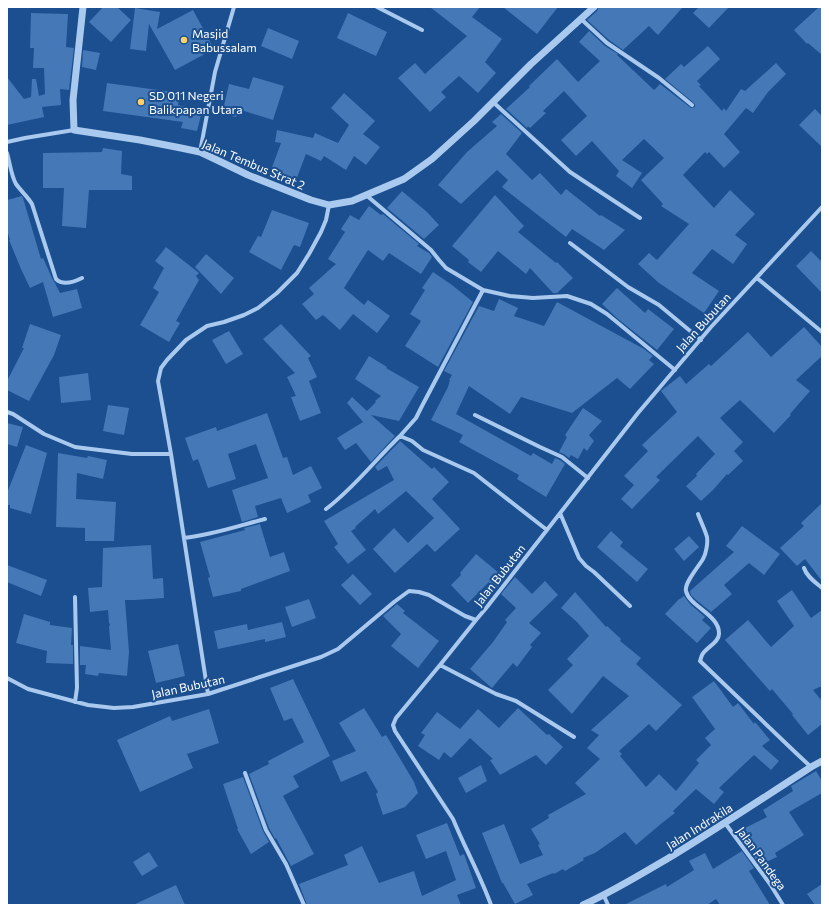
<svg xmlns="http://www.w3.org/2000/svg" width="829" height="912" viewBox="0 0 829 912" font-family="Commissioner,sans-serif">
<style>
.building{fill:#4478b7}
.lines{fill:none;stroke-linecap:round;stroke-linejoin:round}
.minor{stroke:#a9c9ee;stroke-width:4}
.tertiary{stroke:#a9c9ee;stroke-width:7}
.poi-dot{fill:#ffd166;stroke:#1b4f8f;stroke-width:1.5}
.labels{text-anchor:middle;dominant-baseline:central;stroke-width:4;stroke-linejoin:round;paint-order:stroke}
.poi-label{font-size:12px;fill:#fff;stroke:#1b4f8f;text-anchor:start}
.street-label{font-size:12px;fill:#fff;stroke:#1b4f8f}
</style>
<rect width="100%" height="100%" fill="#1b4f8f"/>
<path class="building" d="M103 7H117L131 20 111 42 89 22Z
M430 7H480L472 17 502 39 485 62 496 73 478 93 459 76 441 92 446 97 430 112 398 78 415 63 425 74 467 36Z
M503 7H558L537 34Z
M599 7H683L658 35 649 26 623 50 609 40 587 20 597 11Z
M699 7H729L709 28 693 13Z
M819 7H822V55L808 43 807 44 794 30Z
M135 8 160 12 157 29 193 10 214 49 175 70 149 24 146 51 130 49Z
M31 13 68 14 66 47 74 48 69 90 60 89 61 105 42 107 44 117 7 125V77L24 99 31 97 32 79H36L39 96 45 94 44 68H33L34 48H30Z
M348 13 387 32 376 56 337 38Z
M268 28 299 41 292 59 261 46Z
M589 31 605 46 618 54 617 55 654 90 660 84 691 108 695 107V105L694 103 665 79 681 64 684 67 708 46 720 59 697 81 701 85 699 86 722 111 724 108 726 111 741 89 745 91 776 63 786 74 768 92 753 113 746 108 724 134 740 152 724 168 709 152 707 154 705 152 683 175 714 208 730 190 755 214 735 235 747 244 733 264 712 249 692 273 719 291 704 313 659 283 638 264 649 253 657 260 689 224 661 206 663 204 641 180 664 158 644 139 622 160 642 173 632 188 616 176 619 171 592 141 576 156 561 140 587 116 564 91 543 111 546 113 530 128 528 126 527 128 506 109 530 87 529 86 557 59 578 82 600 61 579 42Z
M83 50 100 53 96 70 82 67Z
M253 77 284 86 273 120 238 109 236 117 222 114 229 84 249 89Z
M107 83 180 93 178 105 202 111 197 131 181 128 183 122 103 111Z
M344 93 375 121 363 134 380 147 366 165 354 156 346 170 324 156 321 161 306 154 296 180 271 170 281 143 275 142 277 130 313 138 315 133 338 143 349 125 331 108Z
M815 109 822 116V147L799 125Z
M501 114 522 133 506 154 532 180 540 173 561 195 566 189 600 216 601 215 625 230 604 250 572 229 566 237 502 187 508 180 497 170 461 204 438 185 467 152 497 126 492 122Z
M103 148 122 151 121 174 132 176V190H89L86 228 62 226 64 188H43V153L102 152Z
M402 191 427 212 439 225 424 239 387 208Z
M495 195 524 226 518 232 556 263 557 262 573 278 557 293H553L530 268 526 274 498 251 481 272 468 262 469 260 452 246Z
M22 196 23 198 41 259 43 258 53 280 55 283 60 293 77 289 82 308 53 317 43 282 30 288 21 269 9 240H10L7 230V200Z
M369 206 381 215 383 214 419 244 417 246 429 253 432 257 421 274 389 253 383 261 368 250 344 288 364 305 368 300 390 316 377 333 353 314 340 330 323 315 316 320 302 304 314 294 309 288 336 264 328 259 345 232 341 229 350 215 359 220Z
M272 210 309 223 300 247 294 245 281 270 249 252 258 236 261 237Z
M166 247 199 273 196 276 199 280 176 321 180 323 169 342 140 325 159 292 153 288 164 268 155 261Z
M811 251 822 262V293L796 266Z
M206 254 234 278 221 294 195 267Z
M433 272 452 285 473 302 438 367 405 346 421 321 410 314 425 290 422 288Z
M617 288 645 313 648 309 674 329 657 350 618 319 602 304Z
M499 299 518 308 514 316 544 326 557 302 644 349 653 356 649 360 654 364 630 389 617 378 572 413 521 397 510 414 469 386 456 414 531 456 533 453 552 464 555 458 560 460 565 464 546 497 517 479 519 475 459 442 463 435 431 420 448 387 450 380H449L452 375 444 371 479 306 494 311Z
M30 324 61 335 54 355 29 401 7 390V381L24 348H22Z
M281 324 311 356 308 358 317 377 309 381 321 413 300 421 291 397 296 396 287 377 295 373 263 339Z
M804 327 822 347V356L796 380 810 391 790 414 791 415 774 433 740 400 720 418 743 442 734 451 743 461 728 475 727 474 713 490 701 501 686 486 697 476 696 474 715 454 698 436 656 477 660 480 632 509 621 499 634 485 624 476 648 451 642 445 677 412 661 391 662 390 680 376 686 384 709 364 711 366 748 332 771 357Z
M229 331 243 354 226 364 212 340Z
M369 356 387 367 386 368 419 387 399 421 371 415 395 436 371 462 356 443 345 450 337 438 363 422 347 403 352 397 367 411 376 402 375 401 381 396 355 379Z
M88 373 91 400 61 403 59 377Z
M108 405 129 408 124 435 103 431Z
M583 408 602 421 589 435 594 441 587 451 584 448 578 459 571 455 569 458 564 454 559 452 567 437 565 435Z
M267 413 283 458 287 457 293 475 311 466 322 488 308 495 311 502 287 513 281 498 255 506 258 517 242 522 232 490 268 478 256 444 228 454 236 479 208 488 198 459 193 461 185 438 216 427 217 431Z
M7 423 23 427 17 447 7 444Z
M400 441 432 469 434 467 449 482 432 499 460 529 435 552 427 544 395 573 373 549 394 528 408 543 434 518 406 491 378 514 375 509 355 527 356 528 351 531 366 550 348 564 334 547 338 544 324 521 394 480 387 466 378 471 375 467Z
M26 445 47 453 31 514 10 508V505H7V493Z
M58 453 87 458 88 456 107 460 103 479 77 473 76 499 116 502 114 541H85V528L56 527Z
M822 503V581L805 559 797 566 780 548 804 526 801 523Z
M260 524 270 557 284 552 290 571 241 589V591L213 597 208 578 210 577 200 542 245 530 244 528Z
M742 526 780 554 764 575 749 563 724 585 732 594 711 612 695 599 691 595 690 591 734 552 726 546Z
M611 531 623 542 620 546 648 569 637 582 597 547Z
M689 536 699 547 684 561 674 549Z
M151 545 153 579 163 578 164 598 135 600V599V600H125L129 652 127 676 99 673 98 676 85 674 86 665H80V646L111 650 109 627 110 624 109 623 108 610 90 612 88 588 102 587 103 548Z
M476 554 505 578 496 589 489 582 468 603 451 585 461 575 460 573Z
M7 565 47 580 41 596 7 582Z
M353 574 372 594 360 605 341 585Z
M515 577 532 594 545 581 558 595 529 623 541 633 530 645 532 647 517 667 513 663 492 688 470 669 493 642 507 622 505 620 516 608 501 594Z
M792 590 811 618 822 610V686L813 690 822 701V724L808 735 792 715 793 714 772 689 770 691 725 640 748 620 771 647 794 626 777 601Z
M575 592 606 627 607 626 621 639 620 641 641 658 636 664 682 705 656 731 649 724 619 751 622 754 620 756 646 787 659 774 676 791 699 763 696 760 711 745 705 738 715 729 692 697 714 681 733 707 738 703 754 724 755 722 770 740 762 746 779 761 771 770 754 755 719 788 724 792 714 804 696 789 673 811 675 813 662 823 636 845 625 832 595 853 583 858 584 860 565 871 563 869 554 874 553 873 527 884 533 895 515 904 503 883H502L482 833 504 824 520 864 543 855 538 845 540 844 531 829 549 818 548 815 586 794 575 783 600 759 587 748 599 735 591 730 629 696 603 676 572 714 548 690 573 665 567 659 589 636 577 622 561 608Z
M684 596 690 604 705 617 702 620 711 628 697 643 665 614 679 599H680Z
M309 599 316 618 292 627 285 607Z
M397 604 405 611 403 613 439 641 418 668 391 646 401 634 383 616Z
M24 614 50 622V625L72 628 71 645H73V664L46 663 47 651 16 643Z
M282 622 286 637 265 642V639L218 649 214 631 247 624 248 630Z
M178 644 185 676 156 683 148 651Z
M293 679 330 756 293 776 299 787 283 796 314 854 291 866 276 838 275 839 269 828 249 774 269 764 268 761 304 742 292 718 284 721 270 688Z
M364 708 382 737 386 735 414 782 418 793 405 807 383 815 376 794 378 792 366 771 341 782 332 761 356 751 339 723Z
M518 708 547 735 549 734 563 747 546 765 536 755 500 775 490 760 493 759 470 738 451 758 444 752 439 760 418 746 425 735 421 733 437 712 460 729 478 709 499 728Z
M209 709 219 743 187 754 193 768 140 792 117 740 170 716 172 721Z
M481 765 487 781 466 793 458 778Z
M816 771 822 781V793L789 812 804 835 775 853 777 857 760 865 748 848 753 844 745 828 767 817 763 810 793 791 791 786Z
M243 777 263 831 269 842 251 854 237 829H238L223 784Z
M447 823 460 856 464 854 476 888 457 895 461 905H307L299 884 348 865 344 855 362 846 379 883 414 871 422 896 456 880 446 851 426 859 416 835Z
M742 851 754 868 749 871 770 905H720L716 899 707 905H624L666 884 667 887 694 870 689 861 705 853 713 869Z
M149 852 158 866 142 876 133 862Z
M822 884V905H815L807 894Z
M176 885 185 905H133Z"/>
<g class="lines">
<path class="minor" d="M377 7 422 30
M581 19 607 43 659 78 692 105
M493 102 570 172 640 218
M7 142 25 138 74 130
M200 152 215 72 234 7
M7 153C10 163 11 175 16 184 21 191 28 197 32 204L56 279C63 286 74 282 82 278
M366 195 431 250 439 260 446 268 483 290 510 296 533 298 567 296 591 304 607 314 675 370
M570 243 628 287 659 305 701 340
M757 278 822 332
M483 290 422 406 416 418 400 436 412 441 423 450 474 473 547 530
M7 412 13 414 44 434 75 447 132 454H171
M475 415 540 447 562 457 588 478
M326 509C354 488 375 460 400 436
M560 513 579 558 586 566 594 572 630 606
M698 514C701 522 705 530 707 537 708 543 706 554 703 559 699 566 684 583 686 591 689 606 720 615 719 634 719 643 706 647 702 655 701 657 701 659 700 661L796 753 811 767
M184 538C212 535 238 526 265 519
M804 568C807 577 815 582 822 588
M75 597 77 688 75 702
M476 620 440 665 496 694 516 701 574 737
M440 665 396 718 393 725 395 731 453 819C465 848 480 875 491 905
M7 678 28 689 88 705 114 708 133 707 208 694 321 657 338 649 394 602 409 591 419 592 429 595 465 616 476 620 487 607 638 413 711 327 822 207
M208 694 171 454 158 381 161 368 167 360 186 340 207 326 224 322 244 315 258 308 277 293 297 273 309 254 321 232 326 220 329 205
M245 773 266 830 286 864 304 905
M725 823 770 884 783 905
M604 896 608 905"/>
<path class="tertiary" d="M83 7 73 100 74 130 140 140 181 148 200 152 217 160 248 175 311 200 329 205 352 201 404 179 432 159 474 121 531 64 594 7
M583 905C614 891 643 873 672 856 719 827 765 797 811 767L822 761"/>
</g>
<g class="poi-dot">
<circle cx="184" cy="40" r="4"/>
<circle cx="141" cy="102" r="4"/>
</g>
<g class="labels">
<g class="poi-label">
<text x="192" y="33">Masjid<tspan x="192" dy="14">Babussalam</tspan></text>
<text x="149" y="95">SD 011 Negeri<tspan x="149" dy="14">Balikpapan Utara</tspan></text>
</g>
<g class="street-label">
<text transform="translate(254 164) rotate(23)">Jalan Tembus Strat 2</text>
<text transform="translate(703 322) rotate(-48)">Jalan Bubutan</text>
<text transform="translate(499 575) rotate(-52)">Jalan Bubutan</text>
<text transform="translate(188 686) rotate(-12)">Jalan Bubutan</text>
<text transform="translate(699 826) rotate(-32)">Jalan Indrakila</text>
<text transform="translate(762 858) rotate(54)">Jalan Pandega</text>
</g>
</g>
<rect width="829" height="912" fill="none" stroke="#ffffff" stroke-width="16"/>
</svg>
